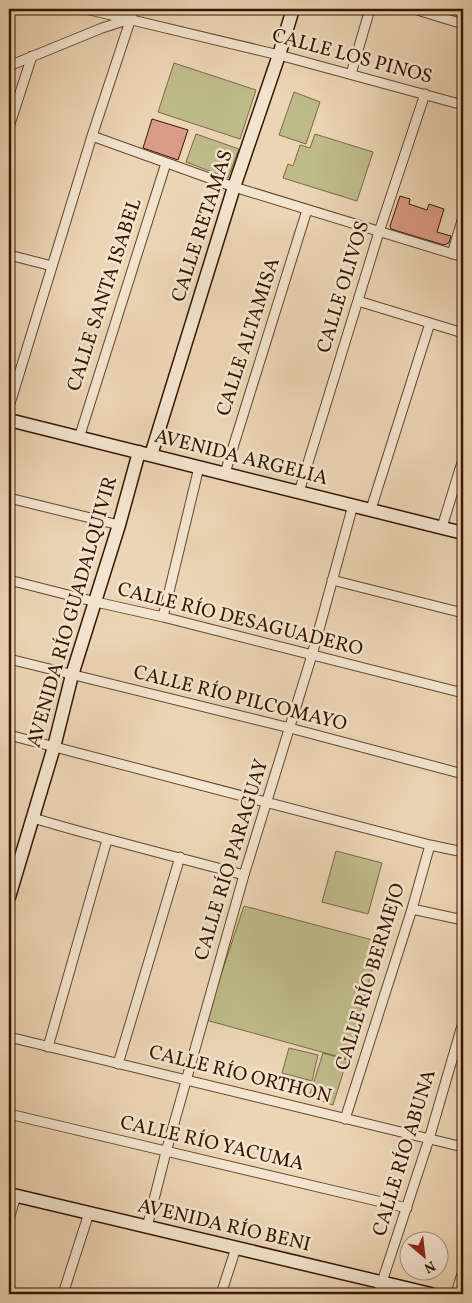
<svg xmlns="http://www.w3.org/2000/svg" width="472" height="1303" viewBox="0 0 472 1303" font-family="Vollkorn,serif">
<style>
.green{fill:#bebb89;stroke:#7a6844}
.building{fill:#da9b87;stroke:#351600}
.lines{fill:none;stroke-linecap:round;stroke-linejoin:round}
.street-casing{stroke:#63462d;stroke-width:11}
.secondary-casing{stroke:#351600;stroke-width:15}
.street{stroke:#f3e4cf;stroke-width:9}
.secondary{stroke:#f3e4cf;stroke-width:12}
.labels{text-anchor:middle;dominant-baseline:central;stroke-width:5;stroke-linejoin:round;paint-order:stroke}
.street-label{font-size:20px;fill:#351600;stroke:#f3e4cf}
</style>
<rect width="100%" height="100%" fill="#ecd5b5"/>
<filter id="stains"><feTurbulence type="fractalNoise" baseFrequency=".004" numOctaves="4"/><feColorMatrix values="0 0 0 0 .2 0 0 0 0 .09 0 0 0 0 .02 0 0 0 .5 -.17"/></filter>
<radialGradient id="worn" r=".72"><stop offset=".6" stop-color="#630" stop-opacity="0"/><stop offset="1" stop-color="#630" stop-opacity=".3"/></radialGradient>
<path class="green" d="M174 63 256 90 240 139 158 112Z
M294 92 320 102 306 144 279 135Z
M196 134 239 149 228 178 186 162Z
M315 134 373 152 357 201 283 178 288 164 293 166 300 145 310 148Z
M336 851 382 863 368 914 322 902Z
M244 906 380 942 347 1059 206 1020Z
M289 1048 318 1055 312 1081 282 1073Z
M323 1053 347 1060 333 1105 309 1097Z"/>
<path class="building" d="M152 119 188 130 178 160 143 148Z
M400 196 410 199 409 204 427 210 429 204 444 209 437 232 451 236 449 243 444 245 391 229 390 226Z"/>
<g class="lines">
<defs>
<path id="street" d="M86 9 279 55 463 105
M414 9 463 24
M9 66 102 28 130 19
M351 74 370 9
M9 127 32 56
M92 136 234 187 463 257
M452 254 463 217
M9 255 52 266
M358 301 463 333
M9 407 92 136 134 9
M79 438 166 163
M225 473 307 210
M299 492 379 232 425 94
M9 498 119 525
M371 509 430 323
M442 527 463 459
M9 580 96 602 163 617 463 693
M332 580 463 613
M163 617 199 467
M9 659 290 728 463 774
M9 735 430 845 463 852
M33 818C103 839 173 856 244 875
M412 909 463 920
M9 1037 463 1147
M48 1047 107 840
M118 1064 180 857
M9 1114 407 1208
M345 1119 412 909 430 845
M9 1219 16 1196
M147 1227 166 1152 244 875 312 655 353 505
M63 1294 89 1213
M221 1294 236 1248
M378 1294 429 1139 463 1022
M456 1294 463 1270"/>
<path id="secondary" d="M9 420 463 533
M151 455 234 187 279 55 293 9
M9 897 54 747 72 675 119 525 139 452
M9 1194 431 1294"/>
</defs>
<use href="#street" class="street-casing"/>
<use href="#secondary" class="secondary-casing"/>
<use href="#street" class="street"/>
<use href="#secondary" class="secondary"/>
</g>
<g class="labels">
<g class="street-label">
<text transform="translate(352 57) rotate(15)">CALLE LOS PINOS</text>
<text transform="translate(203 226) rotate(-72)">CALLE RETAMAS</text>
<text transform="translate(344 287) rotate(-73)">CALLE OLIVOS</text>
<text transform="translate(105 295) rotate(-72)">CALLE SANTA ISABEL</text>
<text transform="translate(249 337) rotate(-72)">CALLE ALTAMISA</text>
<text transform="translate(241 458) rotate(14)">AVENIDA ARGELIA</text>
<text transform="translate(73 612) rotate(-74)">AVENIDA RÍO GUADALQUIVIR</text>
<text transform="translate(240 620) rotate(14)">CALLE RÍO DESAGUADERO</text>
<text transform="translate(240 699) rotate(14)">CALLE RÍO PILCOMAYO</text>
<text transform="translate(232 860) rotate(-73)">CALLE RÍO PARAGUAY</text>
<text transform="translate(371 977) rotate(-73)">CALLE RÍO BERMEJO</text>
<text transform="translate(240 1075) rotate(14)">CALLE RÍO ORTHON</text>
<text transform="translate(212 1144) rotate(13)">CALLE RÍO YACUMA</text>
<text transform="translate(405 1153) rotate(-73)">CALLE RÍO ABUNA</text>
<text transform="translate(224 1226) rotate(13)">AVENIDA RÍO BENI</text>
</g>
</g>
<rect width="472" height="1303" fill="none" stroke="#ecd5b5" stroke-width="30"/>
<rect x="10" y="10" width="452" height="1283" fill="none" stroke="#351600" stroke-width="2.5"/>
<rect x="15" y="15" width="442" height="1273" fill="none" stroke="#351600"/>
<g transform="translate(424 1256) rotate(152)"><circle r="24" fill="#f3e4cf" stroke="#a7927c"/>
<path d="M0-4L9 19L0 12L-9 19Z" fill="#8f2418"/>
<text y="-8" font-size="14" font-weight="bold" text-anchor="middle" fill="#351600">N</text>
</g>
<rect width="100%" height="100%" filter="url(#stains)"/>
<rect width="100%" height="100%" fill="url(#worn)"/>
</svg>
